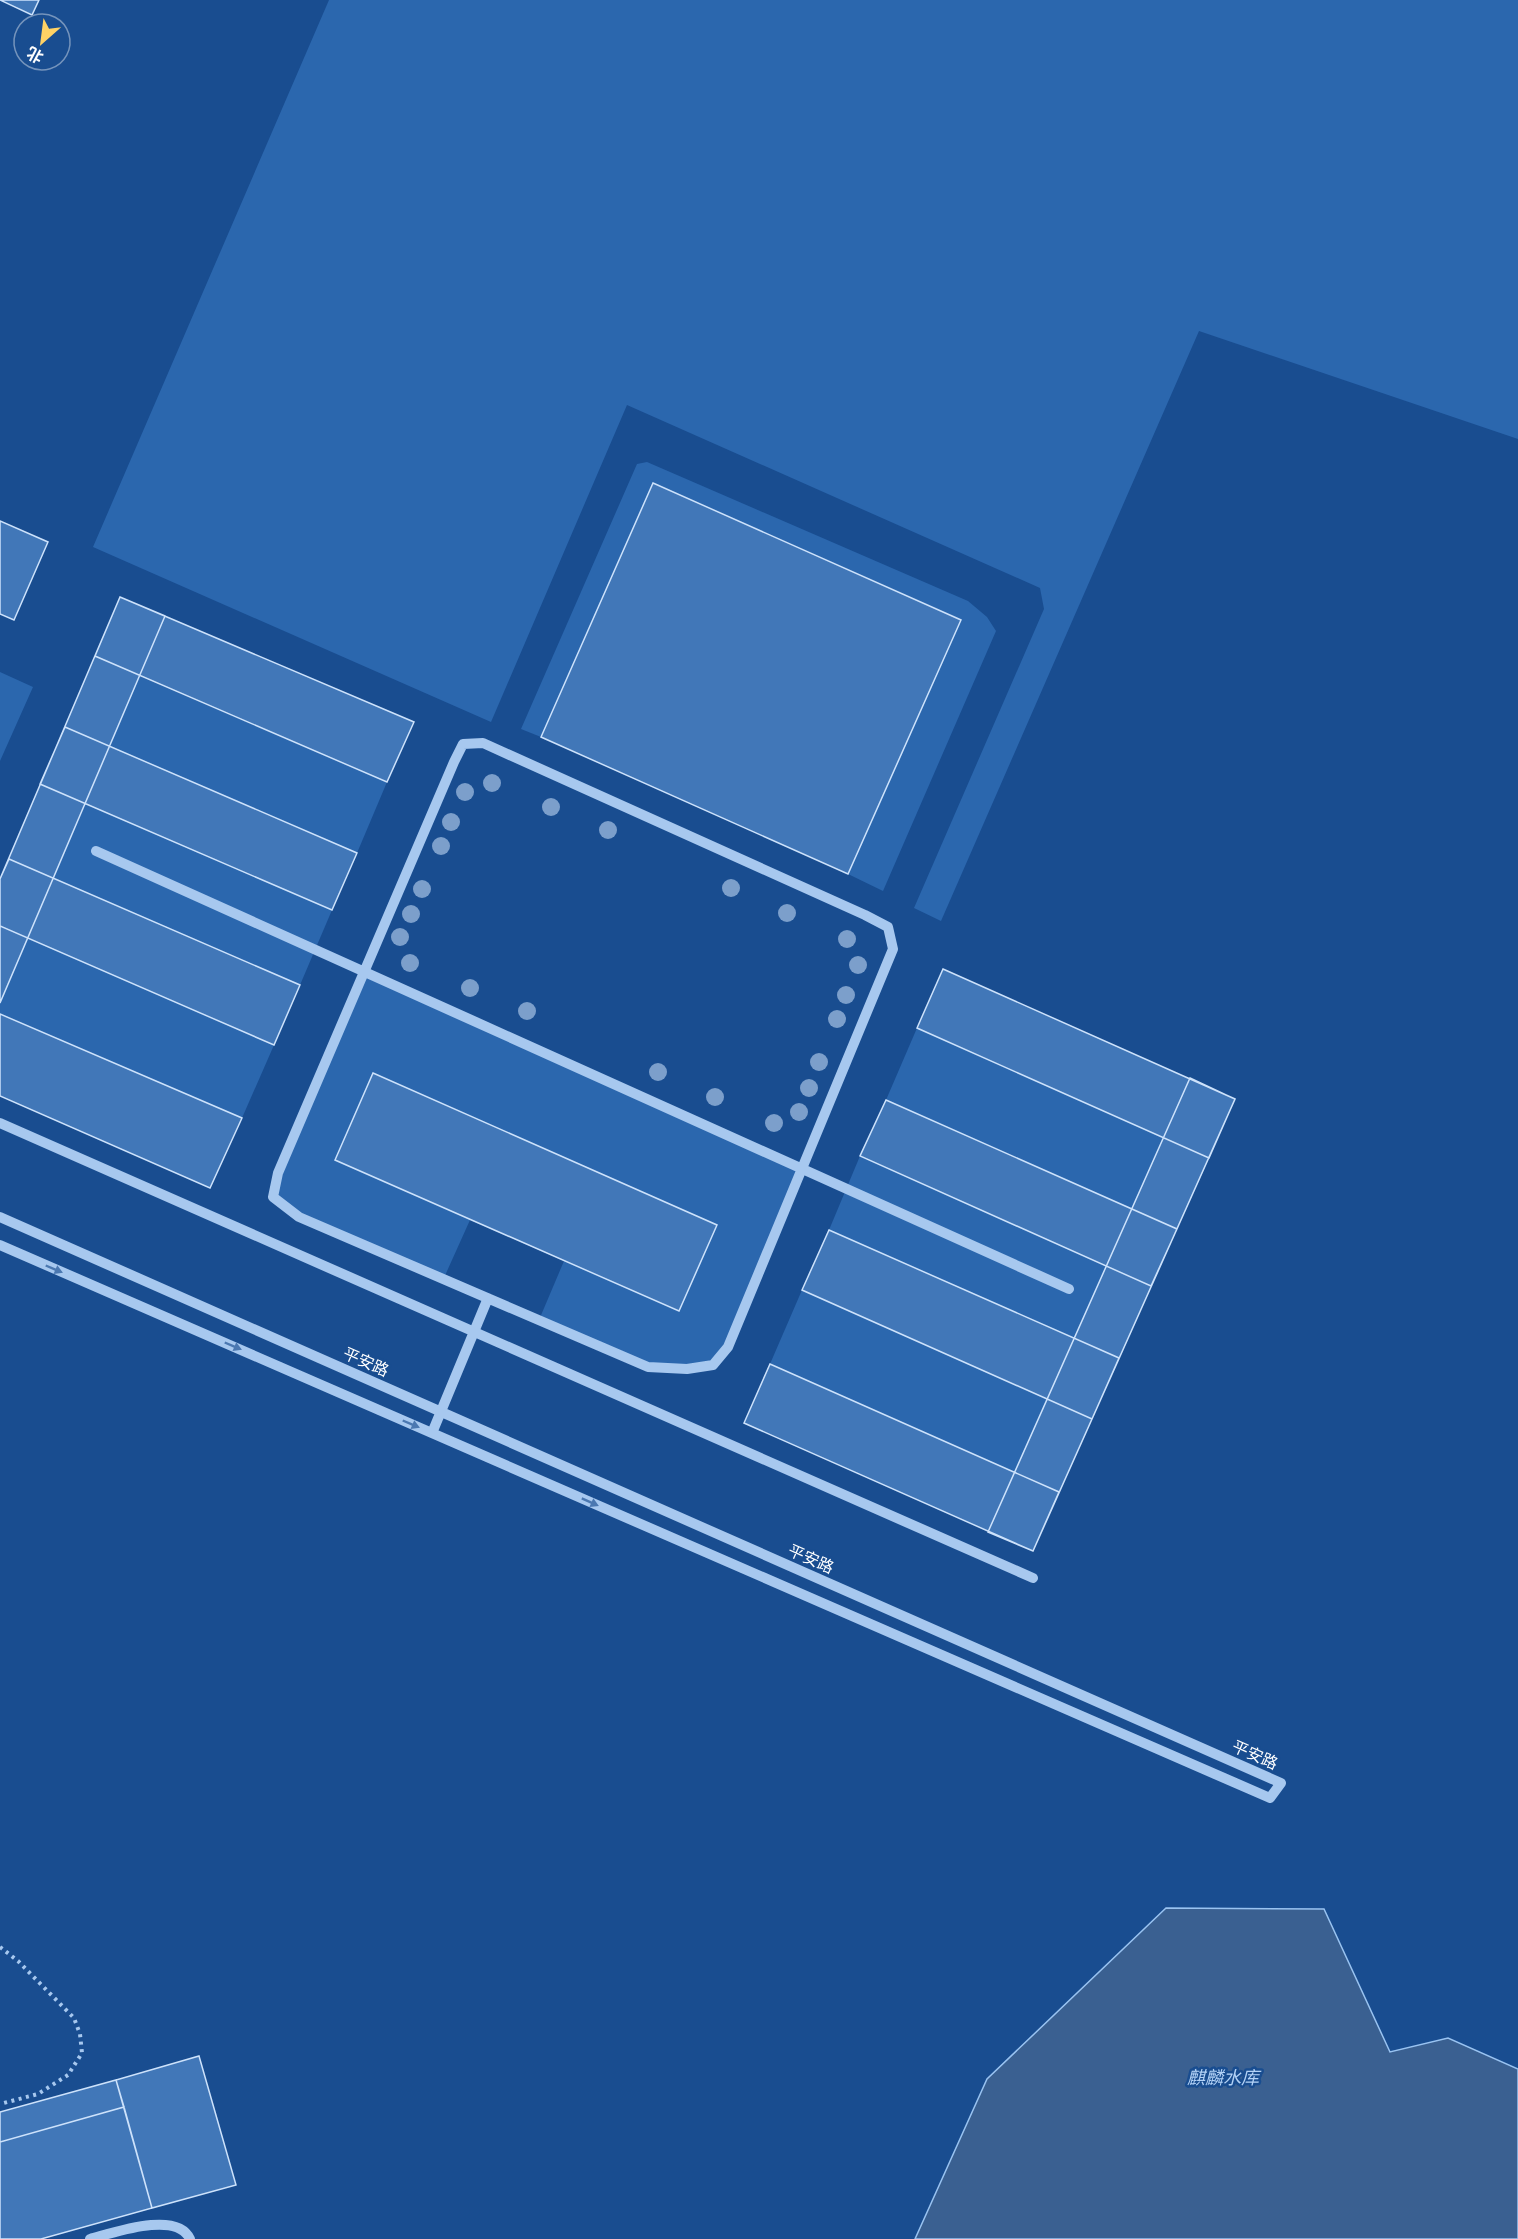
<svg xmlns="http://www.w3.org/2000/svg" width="1518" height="2239" viewBox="0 0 1518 2239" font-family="'Work Sans','Noto Sans SC',sans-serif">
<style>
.green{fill:#2b67ae}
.water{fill:#3a6091;stroke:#99c3f1;stroke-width:1.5}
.building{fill:#4177b8;stroke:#cde2fb;stroke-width:1.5}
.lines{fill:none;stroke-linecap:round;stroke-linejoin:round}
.path{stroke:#a7c8ef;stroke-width:4;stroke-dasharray:3 4.5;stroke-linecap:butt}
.minor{stroke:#a7c8ef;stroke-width:10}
.tree{fill:#7c9fcb}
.oneway{fill:#4b78b1}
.labels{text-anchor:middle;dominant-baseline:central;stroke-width:5;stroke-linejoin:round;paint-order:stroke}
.street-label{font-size:16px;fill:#fff;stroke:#194d90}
.water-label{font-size:18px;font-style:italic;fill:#b3d2f6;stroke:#194d90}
</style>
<rect width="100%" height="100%" fill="#194d90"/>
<path class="green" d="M329 0H1518V439L1199 331 941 921 914 908 1044 609 1040 588 627 405 491 722 93 547Z
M647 462 968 601 987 617 996 631 883 891 848 874 960 619 653 483 541 737 521 729 637 464Z
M0 672 33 687 0 761Z
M139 676 387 782 357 853 109 747Z
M86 803 332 910 300 985 53 878Z
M28 938 274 1045 242 1118 0 1014V1003Z
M363 972 802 1169 746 1306 713 1365 648 1367 539 1320 564 1261 470 1220 443 1280 299 1217 273 1197Z
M917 1028 1209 1158 1177 1229 886 1100Z
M860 1156 1151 1286 1119 1358 829 1230Z
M802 1290 1092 1419 1059 1492 770 1364Z"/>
<path class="water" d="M1166 1908 1324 1909 1390 2052 1448 2038 1518 2069V2239H915L987 2079Z"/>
<path class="building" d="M0 0H39L32 15Z
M653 483 961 620 848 874 541 737Z
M0 521 48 542 14 620 0 614Z
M120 597 165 616 0 1003V879Z
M120 597 414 722 387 782 95 656Z
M65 727 357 853 332 910 40 784Z
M9 859 300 985 274 1045 0 926V879Z
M943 969 1235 1099 1209 1158 917 1028Z
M0 1014 242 1118 210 1188 0 1096Z
M373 1073 717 1225 679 1311 335 1160Z
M1190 1078 1235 1099 1033 1551 988 1532Z
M886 1100 1177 1229 1151 1286 860 1156Z
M829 1230 1119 1358 1092 1419 802 1290Z
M770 1364 1059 1492 1033 1551 744 1423Z
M199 2056 236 2185 152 2208 116 2080Z
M116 2080 124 2107 0 2142V2112Z
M124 2107 152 2208 41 2239H0V2142Z"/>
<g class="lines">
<path class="path" d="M0 1947 18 1961 74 2018 80 2034 82 2053 68 2075 38 2094 0 2104"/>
<path class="minor" d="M483 743 865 915 888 927 893 949 728 1347 713 1365 687 1369 648 1367 299 1217 273 1197 278 1173 454 762 463 744Z
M96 851 1069 1289
M0 1123 1033 1578
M0 1217 1281 1783 1270 1798 0 1245
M432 1433 488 1298
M90 2239C113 2233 177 2210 190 2239"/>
</g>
<g class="tree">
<circle cx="492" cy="783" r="9"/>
<circle cx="465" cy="792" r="9"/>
<circle cx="551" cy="807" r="9"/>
<circle cx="451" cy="822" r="9"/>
<circle cx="608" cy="830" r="9"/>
<circle cx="441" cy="846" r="9"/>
<circle cx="731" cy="888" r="9"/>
<circle cx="422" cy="889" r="9"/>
<circle cx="787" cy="913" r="9"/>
<circle cx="411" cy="914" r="9"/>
<circle cx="400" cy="937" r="9"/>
<circle cx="847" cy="939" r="9"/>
<circle cx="410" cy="963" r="9"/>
<circle cx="858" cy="965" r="9"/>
<circle cx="470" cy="988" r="9"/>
<circle cx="846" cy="995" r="9"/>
<circle cx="527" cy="1011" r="9"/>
<circle cx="837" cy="1019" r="9"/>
<circle cx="819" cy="1062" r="9"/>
<circle cx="658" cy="1072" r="9"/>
<circle cx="809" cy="1088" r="9"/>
<circle cx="715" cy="1097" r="9"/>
<circle cx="799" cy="1112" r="9"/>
<circle cx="774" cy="1123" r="9"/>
</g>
<defs><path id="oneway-solid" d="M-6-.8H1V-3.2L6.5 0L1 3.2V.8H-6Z" transform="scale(1.5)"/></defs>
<g class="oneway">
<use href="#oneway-solid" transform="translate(54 1269) rotate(23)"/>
<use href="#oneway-solid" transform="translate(233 1346) rotate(23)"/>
<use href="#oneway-solid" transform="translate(411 1424) rotate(23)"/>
<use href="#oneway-solid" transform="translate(590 1502) rotate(24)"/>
</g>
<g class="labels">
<g class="street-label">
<text transform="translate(366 1362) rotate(24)">平安路</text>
<text transform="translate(811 1559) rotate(24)">平安路</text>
<text transform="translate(1255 1755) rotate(24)">平安路</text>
</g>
<g class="water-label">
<text x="1223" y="2077">麒麟水库</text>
</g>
</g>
<g transform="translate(42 42) rotate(208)"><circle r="28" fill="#194d90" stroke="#7594bc" stroke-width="1.5"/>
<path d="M0-4.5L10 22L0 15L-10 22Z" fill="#ffd265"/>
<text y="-9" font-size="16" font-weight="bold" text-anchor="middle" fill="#ffffff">北</text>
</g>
</svg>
